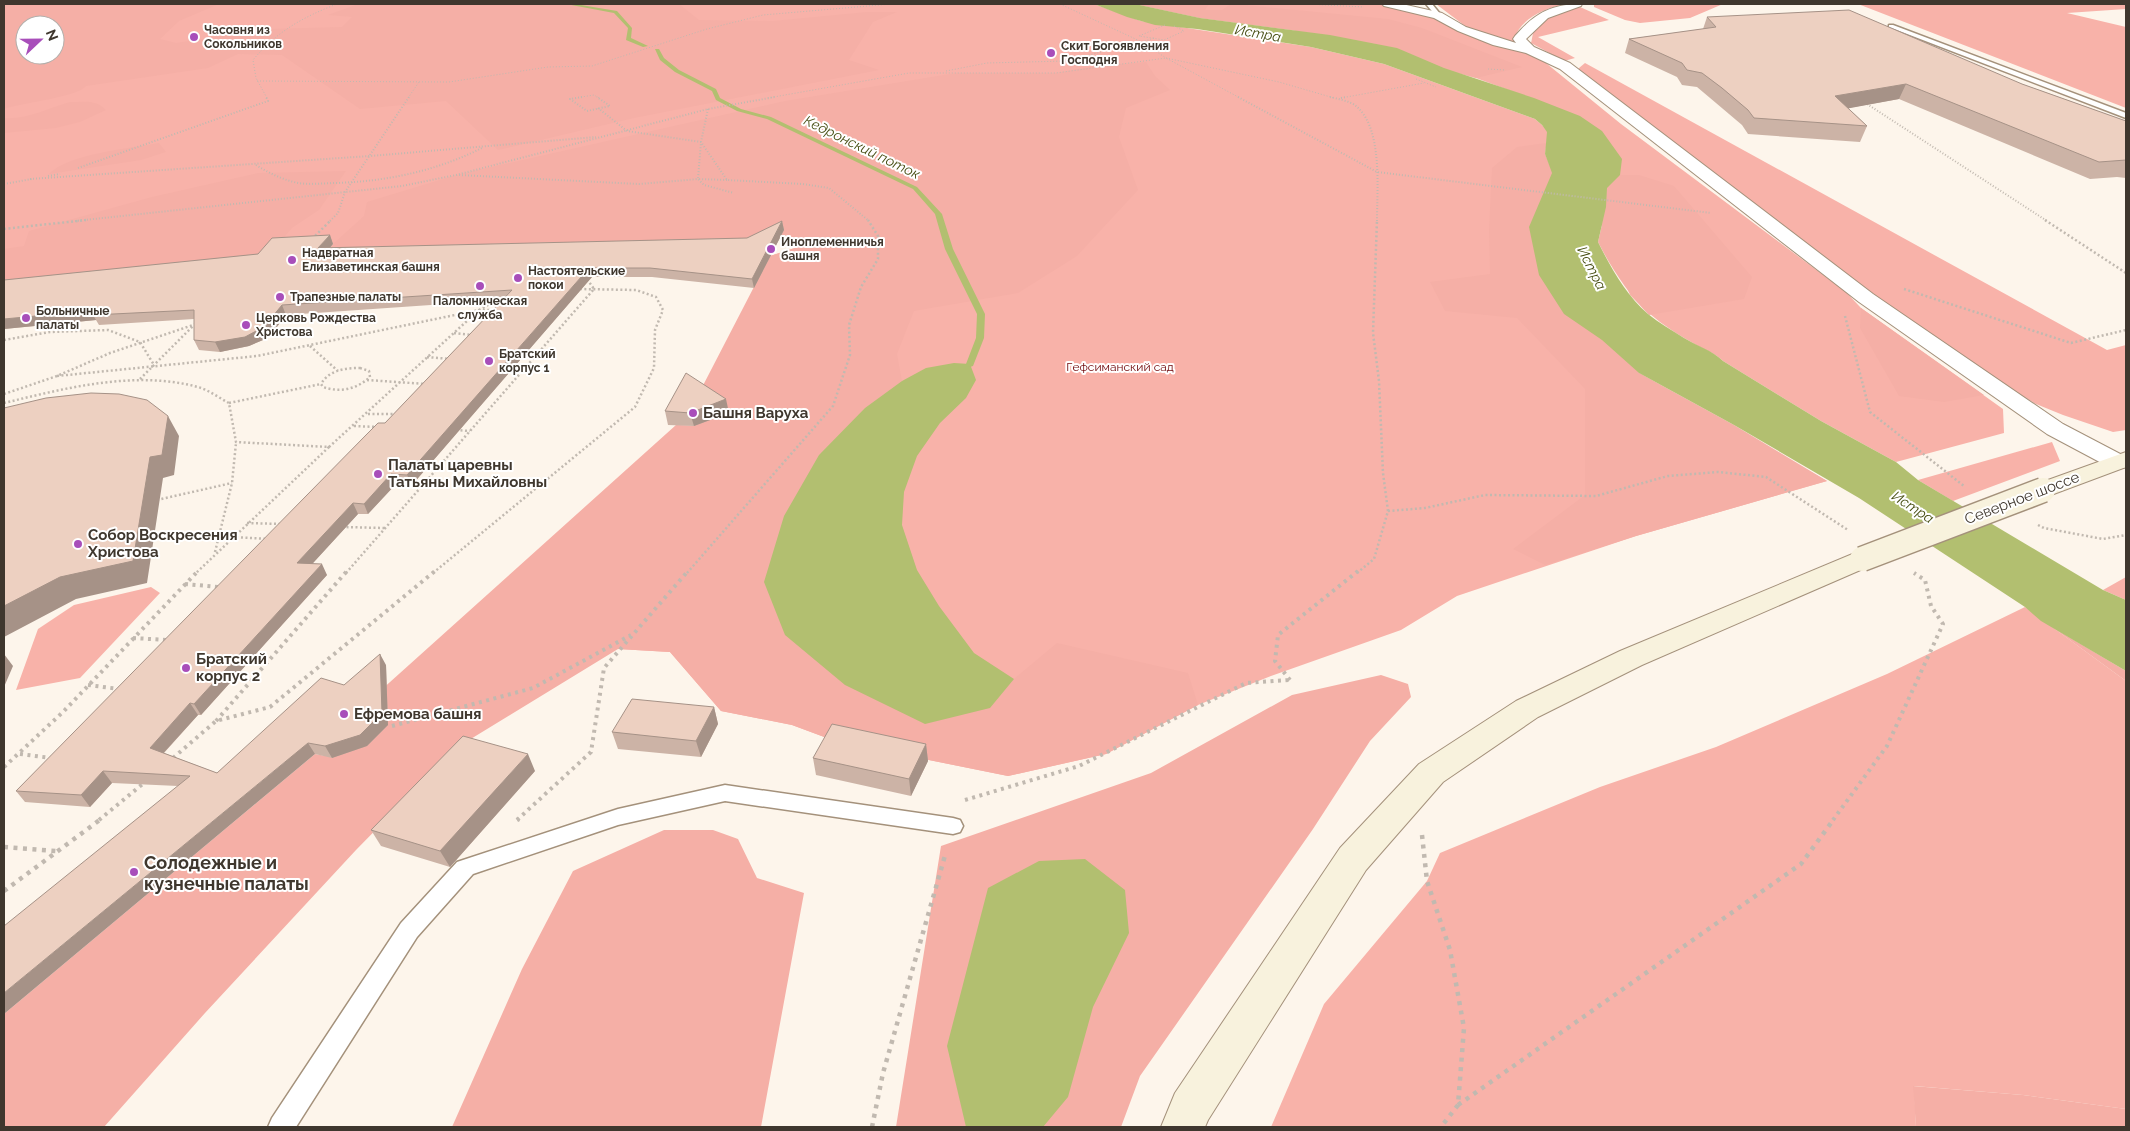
<svg xmlns="http://www.w3.org/2000/svg" width="2130" height="1131" viewBox="0 0 2130 1131" font-family="Raleway,sans-serif">
<style>
.green{fill:#f8b2a9;fill-rule:evenodd}
.forest{fill:#f5afa6;fill-rule:evenodd}
.water{fill:#b2bf70}
.lines{fill:none;stroke-linecap:round;stroke-linejoin:round}
.stream{fill:#b2bf70;fill-rule:evenodd}
.lane-casing{stroke:#a4917b;stroke-width:3}
.street-casing{stroke:#a4917b;stroke-width:2}
.secondary-casing{stroke:#a4917b;stroke-width:2}
.path-far4{stroke:#c1b9b0;stroke-width:1;stroke-dasharray:1 2;stroke-linecap:butt}
.path-far3{stroke:#c1b9b0;stroke-width:2;stroke-dasharray:1 2;stroke-linecap:butt}
.path-far2{stroke:#c1b9b0;stroke-width:2.5;stroke-dasharray:2 2.5;stroke-linecap:butt}
.path-far1{stroke:#c1b9b0;stroke-width:4;stroke-dasharray:3 4.5;stroke-linecap:butt}
.path{stroke:#c1b9b0;stroke-width:4.5;stroke-dasharray:4 5.5;stroke-linecap:butt}
.lane{fill:#fff;fill-rule:evenodd}
.street{fill:#fff;fill-rule:evenodd}
.secondary{fill:#f8f2dd;fill-rule:evenodd}
.secondary-bridge-casing{stroke:#a4917b;stroke-width:27;stroke-linecap:butt}
.secondary-bridge{stroke:#f8f2dd;stroke-width:24}
.wall{fill:#ccb3a6}
.shaded-wall{fill:#a69287}
.building{fill:#edd0c1;stroke:#a69287}
.poi-dot{fill:#a84eba;stroke:#fff;stroke-width:2}
.labels{text-anchor:middle;dominant-baseline:central;stroke-width:4;stroke-linejoin:round;paint-order:stroke}
.far-poi-label{font-size:12px;font-weight:bold;fill:#3f372e;stroke:#fff;text-anchor:start}
.far-park-label{font-size:12px;fill:#6e0508;stroke:#fff}
.far-water-label{font-size:14px;font-style:italic;fill:#464d12;stroke:#fff}
.poi-label{font-size:15px;font-weight:bold;fill:#3f372e;stroke:#fff;text-anchor:start}
.street-label{font-size:15px;fill:#3f372e;stroke:#fff}
.near-poi-label{font-size:18px;font-weight:bold;fill:#3f372e;stroke:#fff;text-anchor:start}
</style>
<rect width="100%" height="100%" fill="#fdf5eb"/>
<path class="green" d="M4 4H1094L1141 21 1311 47 1384 64 1535 119 1542 125 1548 132 1545 154 1639 373 1827 481 1636 536 1457 596 1401 630 1271 676 1198 705 1106 754 1008 776 835 741 792 725 721 711 670 652 618 649 676 425 694 426 770 256 798 247V239L784 235 767 238 333 244 4 289ZM25 25H55V55H25Z
M1135 4H1381L1397 9 1424 13 1541 59 1621 124 1846 292 1861 308 2003 409 2004 433 1896 462 1821 421 1723 361C1714 352 1704 350 1693 343 1669 330 1649 315 1630 295L1552 106 1476 78 1292 30 1200 18Z
M1436 4H1566C1545 8 1521 18 1514 39L1520 47 1469 29Z
M1594 4H1723L1690 18 1640 23 1625 20 1594 7Z
M1858 4H2126V9L2067 13 2126 27V108Z
M1580 7 1609 20 1538 37 1575 58 1564 61 1531 43C1532 40 1532 35 1534 31 1541 16 1565 9 1580 7Z
M1585 63 2107 350 2126 345V430L2113 432 2063 415 2036 404 1994 380 1877 297 1577 73 1579 68Z
M2052 442 2060 461 1953 501 1918 480Z
M2126 577V600L2103 590Z
M151 587 160 593 80 678 16 690 38 629 74 605Z
M2025 607 2126 681V1109L2023 1095 1914 1086 1916 1127H1271L1324 1004 1427 881 1440 853 1600 787 1716 747 1887 674Z"/>
<path class="forest" d="M4 4H219L179 21 160 39 176 43 268 29 342 27 352 17 328 15 358 4H679L699 20 773 21 867 12H897L873 22 849 60 879 70 634 118 498 150 446 101 360 109 282 55 238 54 208 68 86 86C78 97 20 103 4 109ZM25 25H55V55H25Z
M1135 4H1209L1205 10H1222L1231 4H1235L1388 19 1422 28 1522 67 1476 78 1444 68 1397 48 1330 35 1200 18Z
M1146 62 1155 76 1170 90 1126 108 1119 137 1138 190 1077 256 1018 293 914 311 897 354 902 381 865 408 819 455 990 708 1014 679 1057 643 1188 673 1198 705 1106 754 1008 776 835 741 792 725 721 711 670 652 618 649 456 748 356 850 205 1013 104 1127H4V1014L315 754 332 757 370 700 676 425 694 426 696 399 770 256 798 247V239L784 235 767 238 322 257 333 244 364 216 367 202 456 175 785 101 956 73H1056L1096 66Z
M70 102C83 102 96 99 106 110L80 122 56 128 4 133V118C26 120 49 108 70 102Z
M159 143 166 152 141 160 49 174C67 154 131 148 159 143Z
M1546 143 1545 154 1552 173 1529 228 1564 313 1602 340 1639 373 1734 425 1827 481 1636 536 1545 565 1513 549 1585 495V389L1517 318 1445 311 1430 282 1490 274 1489 230 1492 168 1517 147Z
M346 171 319 210 292 228 262 263 4 289V249L24 246 29 231 152 197 258 173Z
M1620 175H1639L1674 186 1752 277 1744 299 1649 315C1627 292 1612 269 1598 242L1606 207 1607 188Z
M1861 308 1984 395 1944 402 1899 396 1860 328Z
M2052 627 2126 671V681Z
M1381 675 1408 684 1411 697 1370 741 1313 829 1140 1076 1121 1127H896L941 846 1151 773 1292 695Z
M664 830H713L738 839 757 878 804 893 761 1127H452L522 969 573 871Z
M1913 1086 2023 1095 2126 1109V1127H1916Z"/>
<path class="water" d="M1094 4H1135L1200 18 1330 35 1397 48 1444 68 1534 98 1580 116 1602 131 1622 159 1620 175 1607 188 1606 207 1598 242C1611 268 1626 295 1648 314 1659 323 1672 330 1684 338 1697 346 1712 350 1723 361L1821 421 1896 462 1918 480 2103 590 2126 600V671L2041 621 2025 607 1859 498 1734 425 1639 373 1602 340 1564 314 1539 275 1529 227 1552 173 1545 154 1547 132 1542 125 1535 119 1384 64 1311 47 1197 29 1155 25 1127 17Z
M954 363 970 364 976 380 966 398 940 423 917 456 904 492 902 525 917 570 939 606 974 653 1014 679 990 708 925 724 845 685 785 635 764 582 784 516 819 455 865 408 902 381 926 368Z
M1085 859 1125 890 1129 933 1093 1007 1068 1097 1043 1127H966L947 1046 988 888 1039 861Z"/>
<g class="lines">
<path class="stream" d="M566 4H575L617 11 632 28 631 38 648 46 643 47 626 40 628 28 614 13Z
M655 49H659L664 58 679 70 716 89 720 98 741 109 771 117 917 187 942 214 953 249 985 314 984 338 973 366 970 367 966 364 976 338 977 314 945 249 935 214 913 189 767 119 737 111 716 100 712 91 675 72 660 60Z"/>
<defs>
<path id="lane" d="M1426 4H1432L1441 15 1440 16H1436Z
M1889 25H1893L2126 113V118L1889 27Z
M725 785 953 818 960 820 963 826 960 832 953 834 725 801 618 825 473 874 417 937 296 1127H268L272 1118 401 923 457 862 618 809Z"/>
<path id="street" d="M1382 4H1402L1442 13 1466 27 1516 43 1513 39 1515 36C1535 13 1551 4 1582 4L1581 6 1548 18 1526 39 1534 47 1570 63 1873 294 2063 424 2126 457V467L2118 469 2109 467 2047 434 1859 302 1560 69 1526 53 1493 45 1458 31 1434 18 1384 6Z"/>
<path id="secondary" d="M2126 452V467L2043 498 2034 495 2030 490 2034 485Z
M1862 550 1872 553 1876 559 1872 565 1642 665 1538 717 1443 782 1366 870 1208 1120 1205 1127H1161L1175 1093 1340 848 1419 764 1516 701 1620 651Z"/>
</defs>
<use href="#lane" class="lane-casing"/>
<use href="#street" class="street-casing"/>
<use href="#secondary" class="secondary-casing"/>
<path class="path-far4" d="M1060 4 1142 42 1154 38
M1307 4 1364 7
M1165 25 1139 36 1164 40 1184 31
M1174 26 1184 31
M1488 69 1505 70
M946 71 987 63 1065 61 1142 42 1166 58 1279 82 1334 98
M1416 79 1436 87
M257 81 449 82 548 67 592 66 707 29 763 15 891 4
M267 98 256 78 253 60C276 32 303 17 337 4
M408 98 419 82
M575 98 594 95 599 98
M768 98 909 73H1056L1166 58 1240 98
M1341 98 1424 83"/>
<path class="path-far3" d="M582 97 570 99 587 111 610 106 597 97
M1238 97 1377 172 1711 213
M1330 97C1338 99 1350 101 1356 106 1383 128 1377 189 1377 221
M1341 98 1347 97
M1867 104 2047 221
M598 108 627 131 701 142 727 180 803 184 829 188 869 221
M708 109 701 142 698 179 727 180
M256 165C269 173 283 180 298 183 311 185 324 183 337 183 388 181 436 171 482 148
M78 168 268 101 266 97
M459 175 639 184 698 179 704 185 734 193
M48 176 60 174
M30 179 370 156 596 137
M4 184 32 179
M75 221 402 186 456 175 708 109 775 97
M330 221 338 213 345 192 409 97"/>
<path class="path-far2" d="M2045 220 2126 273
M4 229 86 220
M312 239 331 220
M1904 289 2071 343 2126 330
M1845 316 1870 412 1964 486
M454 333 472 335
M4 340 50 332 108 330 140 342 154 365
M310 346 338 371
M427 357 450 359
M360 368 369 371 370 377C357 389 340 393 323 387L321 384C329 370 345 368 360 368Z
M57 376 257 356 479 310 497 300
M140 379 194 325
M367 380 426 384
M4 394 57 376 110 353 196 324
M4 403C66 388 135 370 198 387 209 390 219 398 229 403L236 442 329 447 196 573
M229 403 321 384
M368 414H397
M354 426 377 427
M456 430 470 431
M329 447 479 310H495
M157 500 232 483
M1388 511 1425 508 1485 495 1596 496 1668 476 1718 472 1766 477 1848 530
M247 523 281 524
M2038 525 2044 528 2103 539 2126 535
M342 527 385 528
M232 537 268 539
M215 552 232 483 236 443
M346 573 594 289 587 279
M433 573 635 407 654 368 655 330 663 310 656 297 636 290 579 289
M687 573 833 406 850 355 849 325 861 287 878 259V236L868 220
M1357 573 1374 559 1388 511 1383 473 1379 381 1373 333 1377 220"/>
<path class="path-far1" d="M185 584 219 587
M133 638 167 640
M1290 680 1275 661 1278 635 1358 571
M88 685 119 689
M216 721 347 571
M392 726 533 688 631 635
M20 754 51 758
M173 758 216 721 270 707 435 571
M4 767 63 712 198 571
M965 800 1079 766 1246 683 1289 680
M99 820 145 782
M517 820 591 752 604 668 688 571
M1833 820 1887 746 1943 624 1931 606 1925 580 1914 573"/>
<path class="path" d="M517 820 519 819
M1422 835 1427 881 1450 950 1464 1028 1458 1105 1441 1127
M4 847 56 851
M4 891 101 819
M1458 1105 1801 864 1834 819
M872 1127 883 1073 946 852"/>
<use href="#lane" class="lane"/>
<use href="#street" class="street"/>
<use href="#secondary" class="secondary"/>
<defs>
<path id="secondary-bridge" d="M1862 559 2043 490"/>
</defs>
<use href="#secondary-bridge" class="secondary-bridge-casing"/>
<use href="#secondary-bridge" class="secondary-bridge"/>
</g>
<path class="wall" d="M1707 17 2022 84 2126 121V178L2117 177 2090 179 1899 99 1848 108 1867 126 1860 142 1748 134 1742 125 1716 103 1697 87 1682 85 1677 77 1625 53 1629 39 1703 29Z
M782 221 784 230 754 288 652 277H592L412 485 396 484 368 514H358L312 564 327 575 201 715H198L164 753 217 773 344 685 386 665 388 725 367 746 332 758 315 754 178 786 112 783 90 807 25 802 16 791 385 423 503 300 286 315 273 332 263 340 249 346 220 352 199 350 194 340V319L99 325 96 320 4 329V280L258 254 330 235 333 244 330 248 747 238Z
M665 411 729 413 694 426 668 425Z
M714 707 718 724 701 757 618 749 612 732Z
M926 744 928 761 911 796 816 775 813 758Z
M535 771 450 867 381 846 371 830Z"/>
<path class="shaded-wall" d="M1906 84 1899 99 1829 112 1835 96Z
M782 221 784 230 754 288 752 279Z
M330 235 333 244 322 257 318 248Z
M589 268 592 277 412 485 407 475Z
M282 305 286 315 273 332 263 340 249 346 220 352 215 342Z
M99 310 93 315 96 320 4 329V319Z
M726 399 729 413 694 426 690 413Z
M168 416 179 436 174 475 163 478 147 583 76 599 4 637V606L150 457Z
M391 474 396 484 368 514 364 504Z
M353 503 358 514 303 574 297 563Z
M322 564 327 575 201 715 194 704Z
M4 654 13 666 4 687Z
M380 654 386 665 388 725 367 746 332 758 325 746Z
M190 703 198 715 158 759 150 748Z
M714 707 718 724 701 757 696 741Z
M308 743 315 754 4 1014V993Z
M926 744 928 761 911 796 909 779Z
M528 754 535 771 450 867 440 851Z
M103 771 112 783 90 807 81 795Z"/>
<path class="building" d="M1849 10 2022 84 2126 121V160L2099 162 1906 84 1835 96 1867 126 1754 118 1748 110 1722 88 1702 73 1687 70 1682 63 1629 39 1716 27 1707 17Z
M782 221 752 279 650 268H589L407 475 391 474 364 504 353 503 297 563 322 564 194 704 190 703 150 748 217 773 321 678 344 685 380 654 382 713 360 735 325 746 308 743 4 993V926L190 776 103 771 81 795 16 791 366 435 378 423H385L512 290 282 305 268 322 258 330 245 337 215 342 194 340V310L93 315 99 310 4 319V280L258 254 272 238 330 235 318 248 747 238Z
M686 373 726 399 690 413 665 411Z
M91 393 119 394 147 400 168 416 162 455 150 457 133 561 60 577 4 606V408L46 398Z
M632 699 714 707 696 741 612 732Z
M832 724 926 744 909 779 813 758Z
M463 736 528 754 440 851 371 830Z"/>
<g class="poi-dot">
<circle cx="194" cy="37" r="5"/>
<circle cx="1051" cy="53" r="5"/>
<circle cx="771" cy="249" r="5"/>
<circle cx="292" cy="260" r="5"/>
<circle cx="518" cy="278" r="5"/>
<circle cx="480" cy="286" r="5"/>
<circle cx="280" cy="297" r="5"/>
<circle cx="26" cy="318" r="5"/>
<circle cx="246" cy="325" r="5"/>
<circle cx="489" cy="361" r="5"/>
<circle cx="693" cy="413" r="5"/>
<circle cx="378" cy="474" r="5"/>
<circle cx="78" cy="544" r="5"/>
<circle cx="186" cy="668" r="5"/>
<circle cx="344" cy="714" r="5"/>
<circle cx="134" cy="872" r="5"/>
</g>
<g class="labels">
<g class="far-poi-label">
<text x="204" y="30">Часовня из<tspan x="204" dy="14">Сокольников</tspan></text>
<text x="1061" y="46">Скит Богоявления<tspan x="1061" dy="14">Господня</tspan></text>
<text x="781" y="242">Иноплеменничья<tspan x="781" dy="14">башня</tspan></text>
<text x="302" y="253">Надвратная<tspan x="302" dy="14">Елизаветинская башня</tspan></text>
<text x="528" y="271">Настоятельские<tspan x="528" dy="14">покои</tspan></text>
<text x="290" y="297">Трапезные палаты</text>
<text x="480" y="301" text-anchor="middle">Паломническая<tspan x="480" dy="14">служба</tspan></text>
<text x="36" y="311">Больничные<tspan x="36" dy="14">палаты</tspan></text>
<text x="256" y="318">Церковь Рождества<tspan x="256" dy="14">Христова</tspan></text>
<text x="499" y="354">Братский<tspan x="499" dy="14">корпус 1</tspan></text>
</g>
<g class="far-park-label">
<text x="1120" y="367">Гефсиманский сад</text>
</g>
<g class="far-water-label">
<text transform="translate(1258 33) rotate(10)">Истра</text>
<text transform="translate(862 147) rotate(26)">Кедронский поток</text>
<text transform="translate(1592 268) rotate(63)">Истра</text>
<text transform="translate(1913 507) rotate(33)">Истра</text>
</g>
<g class="poi-label">
<text x="703" y="413">Башня Варуха</text>
<text x="388" y="465">Палаты царевны<tspan x="388" dy="17">Татьяны Михайловны</tspan></text>
<text x="88" y="535">Собор Воскресения<tspan x="88" dy="17">Христова</tspan></text>
<text x="196" y="659">Братский<tspan x="196" dy="17">корпус 2</tspan></text>
<text x="354" y="714">Ефремова башня</text>
</g>
<g class="street-label">
<text transform="translate(2022 498) rotate(-21)">Северное шоссе</text>
</g>
<g class="near-poi-label">
<text x="144" y="862">Солодежные и<tspan x="144" dy="21">кузнечные палаты</tspan></text>
</g>
</g>
<rect width="2130" height="1131" fill="none" stroke="#3f372e" stroke-width="10"/>
<g transform="translate(40 40) rotate(68)"><circle r="24" fill="#ffffff" stroke="#b2afab"/>
<path d="M0-4L9 19L0 12L-9 19Z" fill="#a84eba"/>
<text y="-8" font-size="14" font-weight="bold" text-anchor="middle" fill="#3f372e">N</text>
</g>
</svg>
